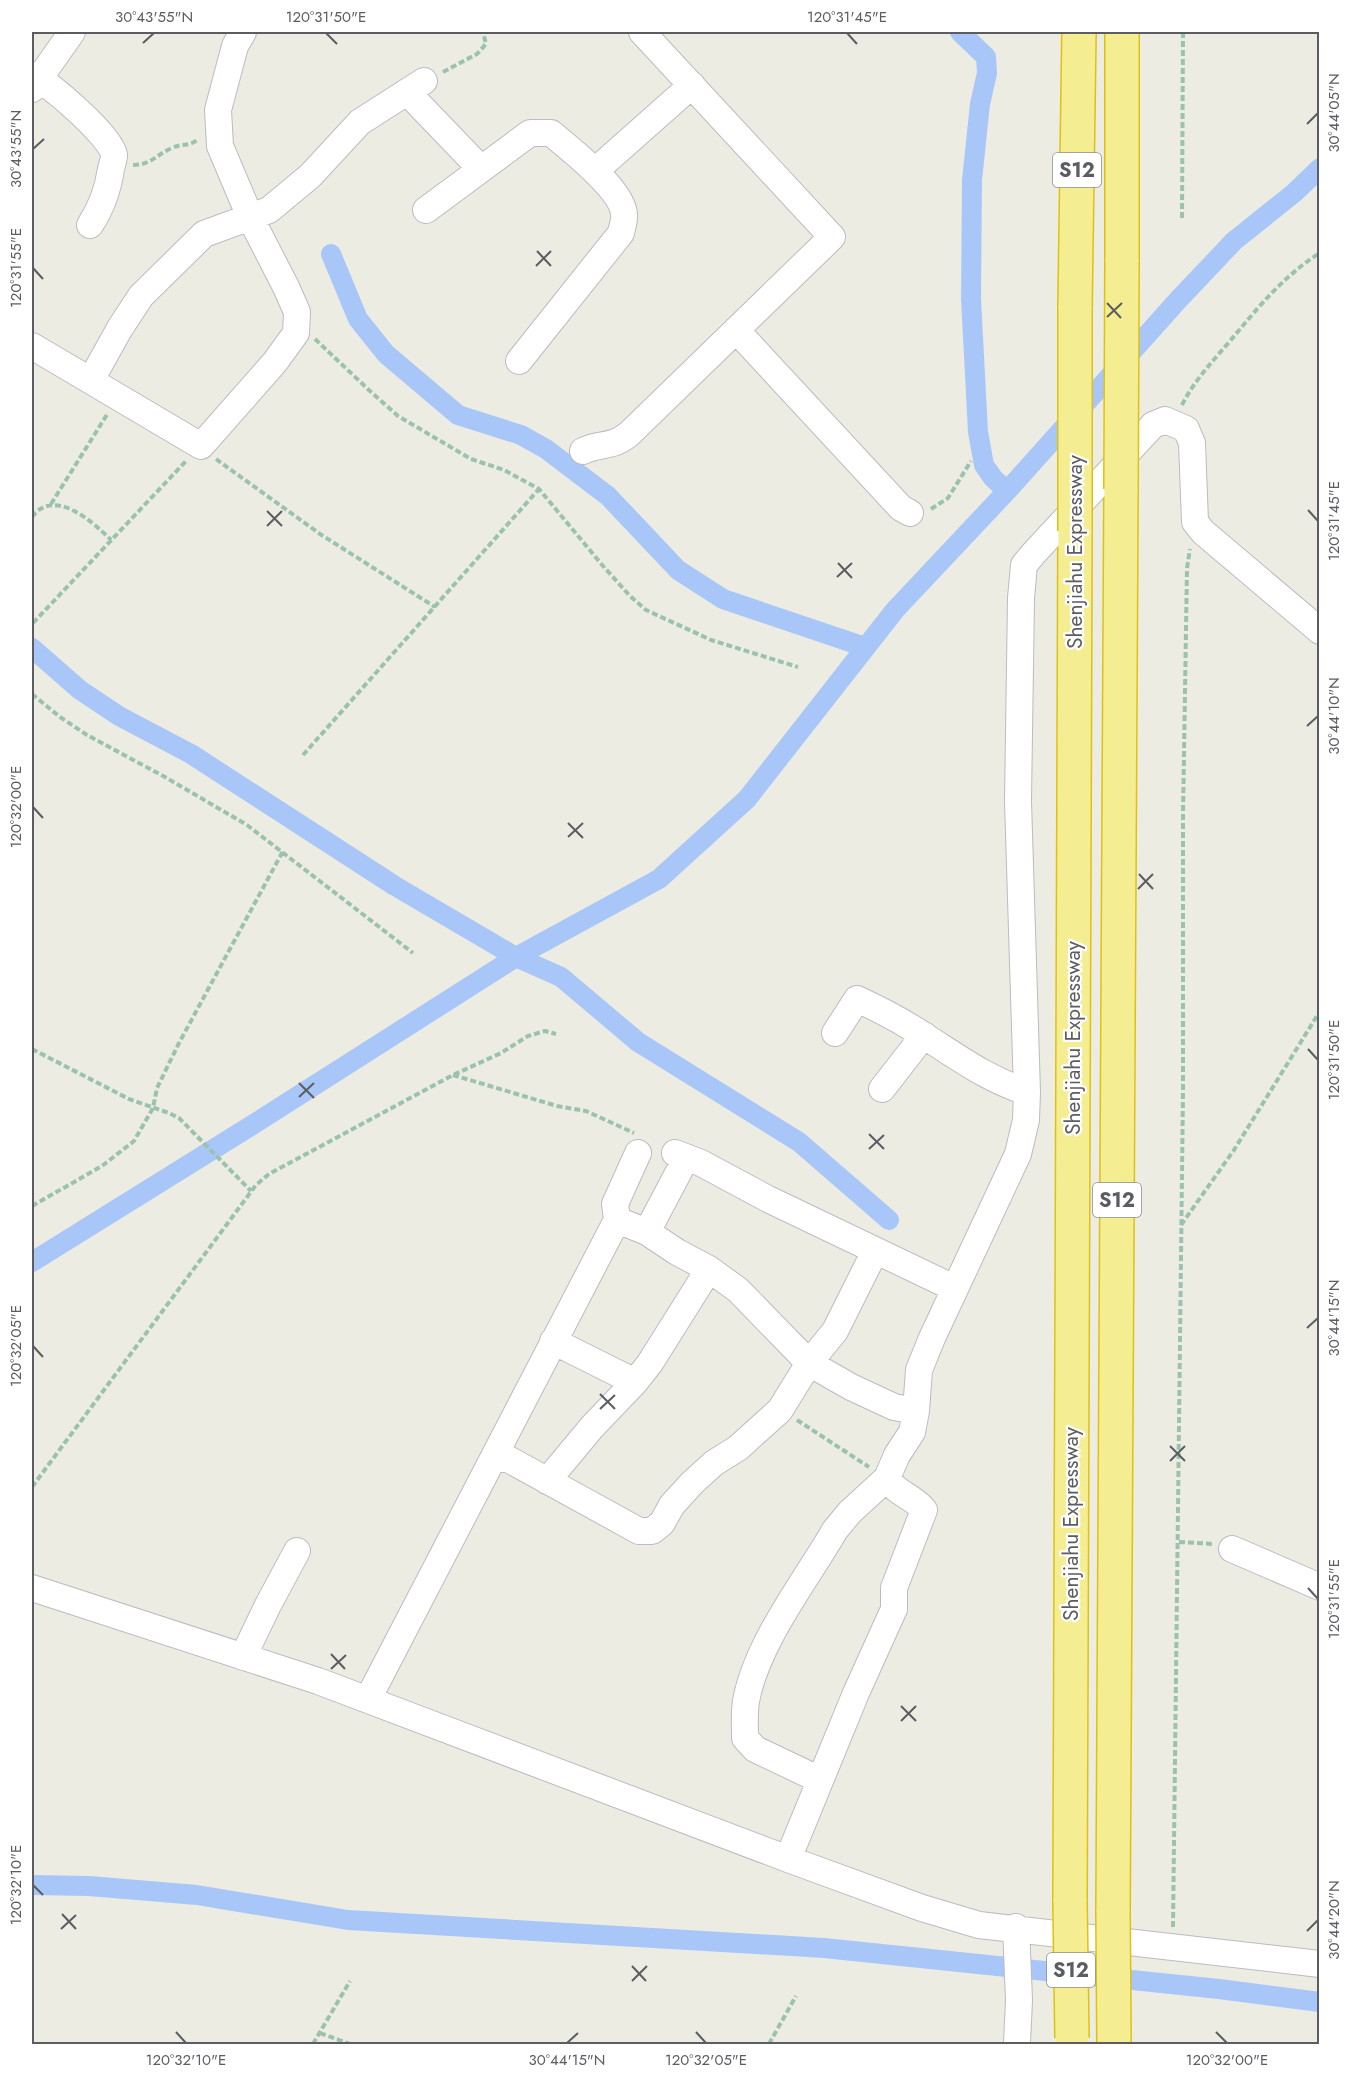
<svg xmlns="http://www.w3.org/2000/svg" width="1351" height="2076" viewBox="0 0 1351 2076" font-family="Jost,sans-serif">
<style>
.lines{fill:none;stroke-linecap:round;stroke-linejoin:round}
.canal{stroke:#a8c7f8;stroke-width:20}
.minor-casing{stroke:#bbbbc1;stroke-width:28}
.highway-casing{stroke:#dec211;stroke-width:36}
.path{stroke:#9bc2ad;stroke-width:4;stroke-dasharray:6 3;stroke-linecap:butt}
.minor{stroke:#fff;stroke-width:26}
.highway{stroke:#f4ed92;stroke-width:33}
.highway-bridge-casing{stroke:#dec211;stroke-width:36;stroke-linecap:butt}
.highway-bridge{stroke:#f4ed92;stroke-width:33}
.ticks{fill:none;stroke:#5b5d63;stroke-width:2}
.labels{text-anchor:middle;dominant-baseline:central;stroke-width:4.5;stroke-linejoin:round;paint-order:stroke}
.shield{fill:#fff;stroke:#8c8e92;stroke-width:1.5}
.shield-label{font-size:20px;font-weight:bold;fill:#5b5d63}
.street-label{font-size:21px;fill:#5b5d63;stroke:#fff}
.neatline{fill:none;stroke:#5b5d63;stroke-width:2}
.ticks-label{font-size:15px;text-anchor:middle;fill:#5b5d63}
</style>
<rect width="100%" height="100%" fill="#edece3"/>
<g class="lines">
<path class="canal" d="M960 32 986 57 987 73 980 104 972 180 971 299 978 432 984 465 993 478 1007 491
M331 254 358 319 386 354 458 415 521 435 546 449 608 496 678 570 723 599 865 647
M32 648 80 690 119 716 191 754 395 886 516 957 561 977 638 1042 799 1142 889 1220
M32 1262 257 1122 516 957 659 879 747 799 895 610 1007 491 1179 299 1234 241 1294 193 1320 168
M32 1885 89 1886 197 1895 348 1920 824 1948 1219 1989 1320 2002"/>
<defs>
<path id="minor" d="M32 75C49 83 111 136 114 155 114 159 112 165 111 169 108 189 102 207 90 225
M32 89 72 32
M407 92 481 169
M595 171 692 85
M426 210 530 133H551C570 149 622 189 624 214 625 219 622 227 621 233L519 361
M736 330 901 508 910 513
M32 346 201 446 275 362 296 333 297 312 286 287 250 217 220 146 218 110 235 46 243 32
M91 380 120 328 141 296 204 234 269 210 310 176 360 122 424 81
M583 451C601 442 610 449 629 434L832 237 642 32
M835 1033 857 999C881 1010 904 1022 926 1037 959 1058 989 1080 1027 1092
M882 1089 924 1035
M675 1153 701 1163 768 1199 954 1288
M617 1220 647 1232 677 1252 709 1269 738 1290 809 1363 851 1387 894 1407 916 1411
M647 1232 686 1158
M553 1341 635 1382
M494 1458 508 1459 639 1531H652L662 1523 672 1505 692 1483 714 1463 738 1448 780 1410 809 1363 835 1331 875 1251
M547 1481 592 1427 635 1382 650 1363 709 1269
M1232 1549 1320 1587
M32 1588 318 1681 788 1859 922 1908 979 1925 1320 1964
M243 1657 268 1605 297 1551
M368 1699 617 1220 615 1204 638 1153
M820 1780 755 1749 745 1738C745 1726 744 1713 746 1701 757 1642 805 1582 835 1530L850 1512 887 1478
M788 1859 856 1693 894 1609V1588L924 1510C913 1496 896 1494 887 1478L897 1455 912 1432 916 1411 919 1370 932 1338 1018 1154 1026 1120 1027 1092 1018 801 1021 598 1024 565 1034 553 1153 425 1165 420 1186 429 1192 443 1195 522 1203 532 1320 631
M1016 1927 1019 2000 1017 2044"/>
<path id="highway" d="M1122 32V262
M1075 308 1079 32
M1070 1901 1075 531
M1113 1912 1121 489"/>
</defs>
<use href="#minor" class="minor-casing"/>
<use href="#highway" class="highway-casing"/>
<path class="path" d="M443 72 477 54 486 44 483 32
M133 165C151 165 157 154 172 148 183 143 188 147 199 139
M1182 218 1183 32
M315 339 371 392 398 416 471 459 504 470 539 489 603 566 630 596 646 610 711 640 798 667
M1182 405C1194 381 1212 362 1230 341 1256 310 1284 275 1320 253
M216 459 320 534 435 607
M51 504 108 413
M931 509 948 498 971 461
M32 517C54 487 92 521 111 540
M33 623 187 460
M32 694 60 717 87 735 165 777 247 825 413 953
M303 755 539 489
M32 1049 129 1099 169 1113 179 1118 251 1191
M453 1075 557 1106 586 1111 634 1133
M32 1206 102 1166 134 1141 153 1108 157 1088 179 1043 283 851
M1181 1225 1234 1150 1320 1011
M797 1420 869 1467
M32 1487 256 1185 269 1174 453 1075 501 1053 528 1036 545 1031 556 1034
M1179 1542 1214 1544
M1173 1927 1183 1091V816L1187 568 1190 549
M320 2033 350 2044
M313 2044 350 1981
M769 2044 796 1996"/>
<use href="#minor" class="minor"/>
<use href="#highway" class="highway"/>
<defs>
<path id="highway-bridge" d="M1121 489 1122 262
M1075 531V308
M1070 1901 1072 2038
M1113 1912 1114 2044"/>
</defs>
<use href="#highway-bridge" class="highway-bridge-casing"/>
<use href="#highway-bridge" class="highway-bridge"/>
</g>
<path class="ticks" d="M326 33 337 44M847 33 857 44M143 43 154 33M1307 124 1318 113M33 149 44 139M537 251 551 266M536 266 551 251M33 268 43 279M1107 303 1121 318M1107 317 1122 303M1308 510 1318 521M267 511 282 526M267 526 282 511M838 563 852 578M837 577 852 563M1307 726 1318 716M33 807 43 818M568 823 583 838M568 837 583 823M1139 874 1153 889M1138 889 1153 874M1308 1049 1318 1060M299 1083 314 1098M299 1097 314 1083M869 1134 884 1149M869 1149 884 1135M1307 1328 1318 1318M33 1346 43 1357M600 1394 615 1409M600 1409 615 1395M1170 1446 1185 1461M1170 1461 1185 1446M1308 1588 1318 1599M331 1654 345 1669M331 1669 346 1655M901 1706 916 1721M901 1721 916 1706M33 1885 43 1895M62 1914 76 1929M61 1929 76 1915M1307 1931 1318 1920M632 1966 646 1981M632 1981 647 1966M176 2032 186 2043M696 2032 706 2043M1216 2032 1227 2043M567 2043 578 2033"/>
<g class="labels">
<g class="shield">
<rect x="1053" y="153" width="48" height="34" rx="4.5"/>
<rect x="1093" y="1183" width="48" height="34" rx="4.5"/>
<rect x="1047" y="1953" width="48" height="34" rx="4.5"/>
</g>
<g class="shield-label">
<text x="1077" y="170">S12</text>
<text x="1117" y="1200">S12</text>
<text x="1071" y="1970">S12</text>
</g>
<g class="street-label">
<text transform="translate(1075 552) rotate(-90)">Shenjiahu Expressway</text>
<text transform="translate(1073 1038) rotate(-90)">Shenjiahu Expressway</text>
<text transform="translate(1071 1524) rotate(-90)">Shenjiahu Expressway</text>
</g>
</g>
<rect width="1351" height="2076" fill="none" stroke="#ffffff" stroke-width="66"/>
<rect x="33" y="33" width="1285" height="2010" class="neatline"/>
<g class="ticks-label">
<text x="154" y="22">30°43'55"N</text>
<text x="326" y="22">120°31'50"E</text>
<text x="847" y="22">120°31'45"E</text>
<text transform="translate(1334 113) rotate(-90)" y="5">30°44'05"N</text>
<text transform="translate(16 149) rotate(-90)" y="5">30°43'55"N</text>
<text transform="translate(16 268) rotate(-90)" y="5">120°31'55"E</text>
<text transform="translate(1334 521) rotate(-90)" y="5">120°31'45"E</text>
<text transform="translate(1334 716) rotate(-90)" y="5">30°44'10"N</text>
<text transform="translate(16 807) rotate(-90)" y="5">120°32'00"E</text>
<text transform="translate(1334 1060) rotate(-90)" y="5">120°31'50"E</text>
<text transform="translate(1334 1318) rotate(-90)" y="5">30°44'15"N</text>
<text transform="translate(16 1346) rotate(-90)" y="5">120°32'05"E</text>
<text transform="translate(1334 1599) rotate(-90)" y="5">120°31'55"E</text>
<text transform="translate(16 1885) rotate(-90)" y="5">120°32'10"E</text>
<text transform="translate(1334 1920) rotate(-90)" y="5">30°44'20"N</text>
<text x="186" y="2065">120°32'10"E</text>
<text x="567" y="2065">30°44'15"N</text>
<text x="706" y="2065">120°32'05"E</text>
<text x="1227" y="2065">120°32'00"E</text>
</g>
</svg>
